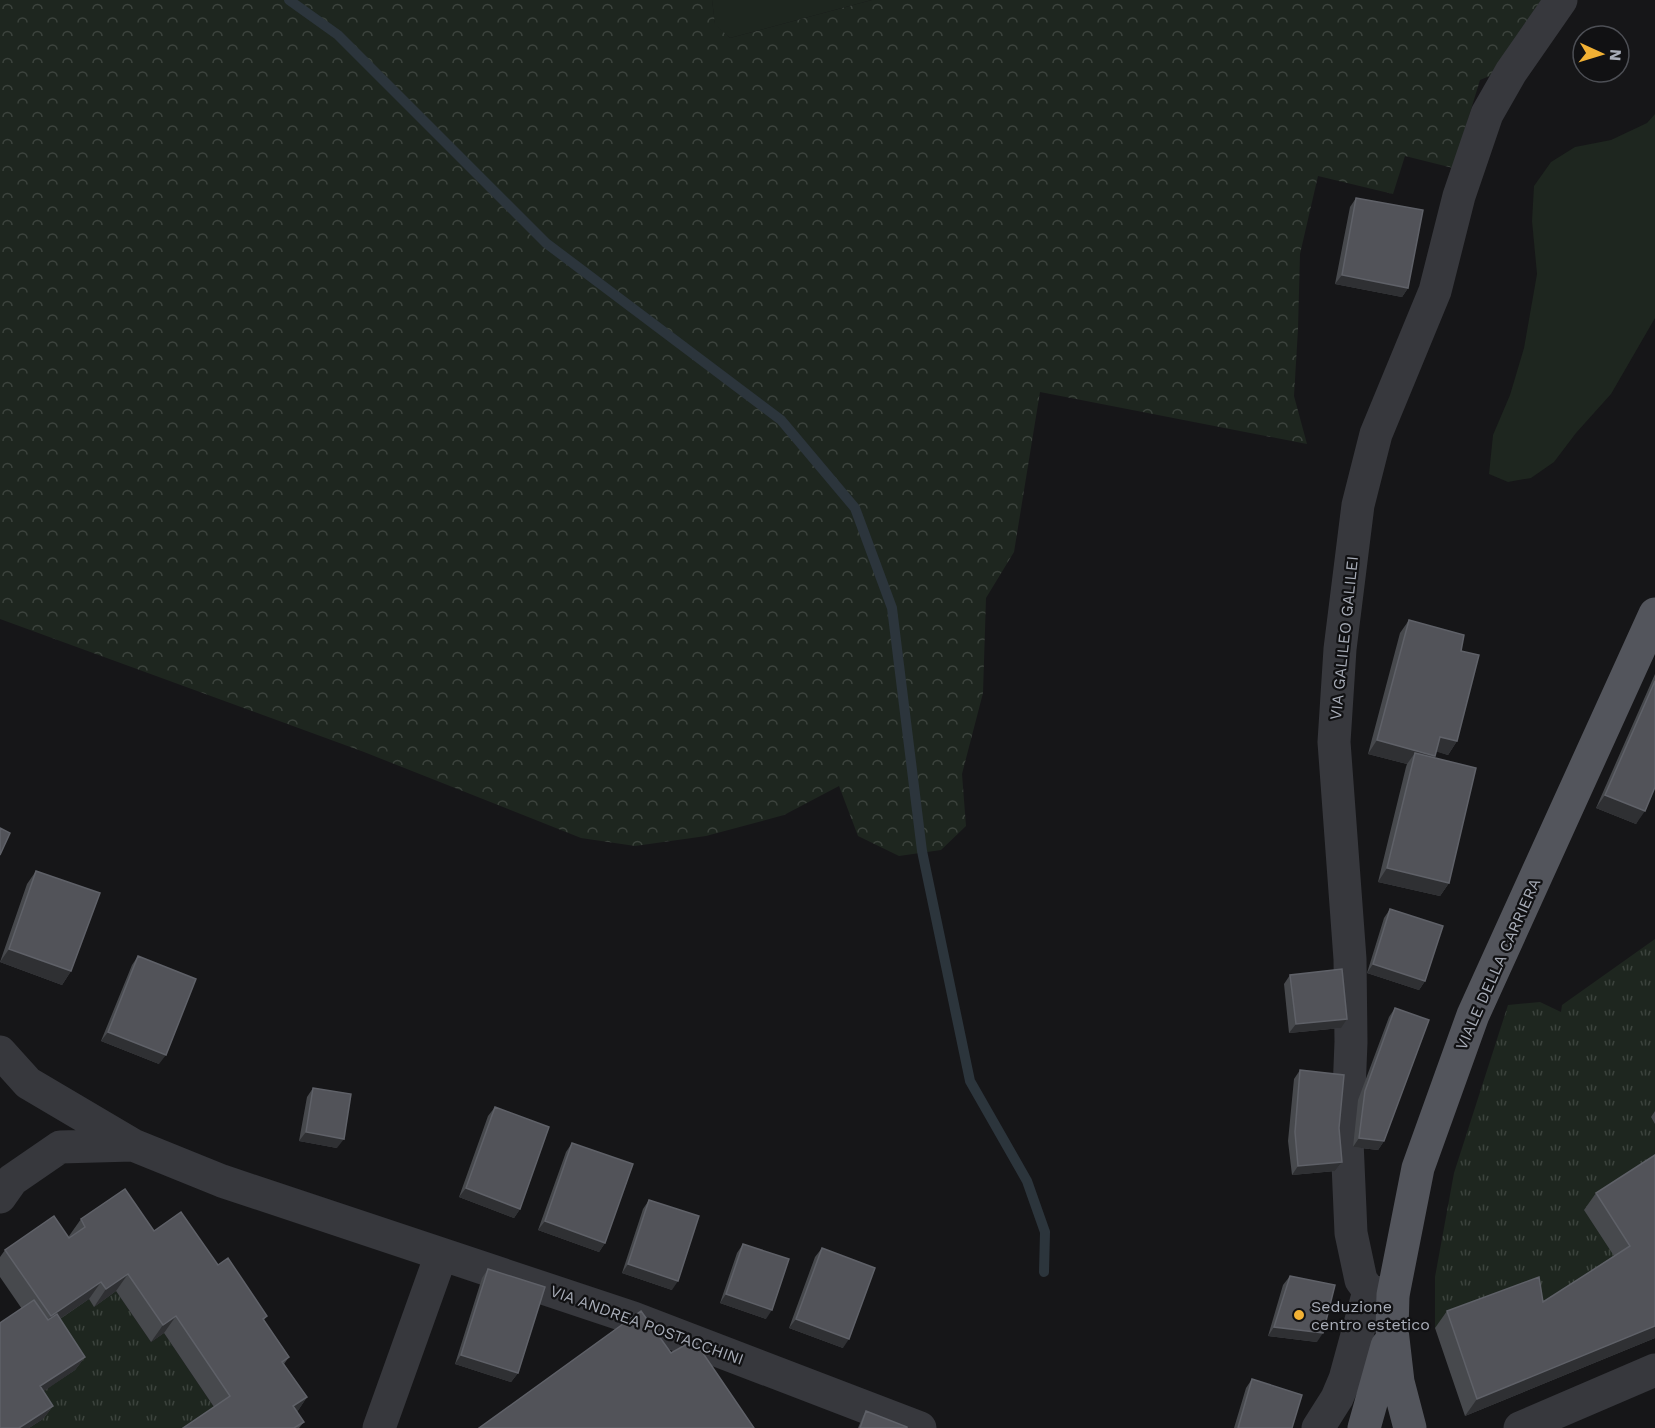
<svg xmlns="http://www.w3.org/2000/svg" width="1655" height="1428" viewBox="0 0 1655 1428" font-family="'Work Sans',sans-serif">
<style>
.grass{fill:#1e261f}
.forest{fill:url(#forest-crowns)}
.park{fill:url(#park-tufts)}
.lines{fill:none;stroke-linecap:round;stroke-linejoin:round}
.stream{stroke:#2c353c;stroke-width:10}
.minor{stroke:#37383d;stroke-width:33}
.major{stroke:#53555c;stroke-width:33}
.wall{fill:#47494d}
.shaded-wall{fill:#2f3033}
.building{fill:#525359;stroke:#5f6168;stroke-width:1.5}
.poi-dot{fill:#f2b134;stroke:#111113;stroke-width:2}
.labels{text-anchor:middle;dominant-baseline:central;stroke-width:4.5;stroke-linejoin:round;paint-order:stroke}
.street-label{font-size:16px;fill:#a8adb8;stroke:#111113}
.poi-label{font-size:16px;fill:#a8adb8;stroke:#111113;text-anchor:start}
</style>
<defs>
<pattern id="forest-crowns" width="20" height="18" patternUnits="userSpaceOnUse" patternTransform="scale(1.5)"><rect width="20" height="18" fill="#1e261f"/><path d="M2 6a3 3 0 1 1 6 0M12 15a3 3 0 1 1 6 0" fill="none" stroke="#3c433d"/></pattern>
<pattern id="park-tufts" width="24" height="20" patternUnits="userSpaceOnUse" patternTransform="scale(1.5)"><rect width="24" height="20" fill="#1e261f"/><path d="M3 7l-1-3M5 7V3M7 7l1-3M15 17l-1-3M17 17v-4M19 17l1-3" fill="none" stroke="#3c433d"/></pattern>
</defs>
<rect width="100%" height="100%" fill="#161618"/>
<path class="grass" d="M712 0H872L730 38 715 25Z
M1655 114V318L1611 394 1576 433 1554 462 1531 478 1508 482 1489 474 1493 435 1510 395 1524 348 1537 274 1532 221 1534 186 1551 162 1575 147 1611 140 1647 123Z"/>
<path class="forest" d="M0 0H712L715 24 730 38 872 0H1547L1497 73 1480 80 1453 168 1405 156 1393 194 1318 176 1300 254 1298 329 1294 396 1307 444 1040 392 1014 552 986 598 983 693 962 774 966 826 941 850 899 856 858 836 839 786 784 815 706 836 635 846 581 838 364 752 0 619Z"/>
<path class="park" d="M1655 939V1165L1618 1263 1531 1319 1435 1328V1277L1454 1173 1508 1005 1540 1002 1561 1012 1562 1005Z
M116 1291 151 1342 164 1333 218 1413 195 1428H29L43 1419 31 1400 47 1327 89 1299 94 1306Z"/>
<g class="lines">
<path class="stream" d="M289 0 338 35 546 243 781 420 855 508 892 608 922 851 970 1081 1027 1181 1045 1232 1044 1272"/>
<path class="minor" d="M0 1052 28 1083 133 1145 222 1181 633 1318 920 1428
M0 1197 12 1180 60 1147 133 1145
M1393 1295 1369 1291 1361 1280 1351 1233 1347 1141 1351 1042 1350 959 1334 742 1340 649 1358 505 1376 434 1435 291 1459 196 1487 114 1511 72 1561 0
M379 1428 441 1255
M1318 1428 1337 1398 1345 1379 1369 1291
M1520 1428 1655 1370"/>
<path class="major" d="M1364 1428 1387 1346
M1410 1428 1398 1382 1392 1330 1393 1295 1418 1168 1473 1015 1655 614"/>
</g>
<path class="wall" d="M1356 198 1408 288 1402 297 1335 284 1350 207Z
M1409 620 1461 651 1457 741 1448 755 1436 751 1434 758 1449 883 1440 896 1378 882 1406 767 1407 764 1368 754 1400 633Z
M1655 674V787L1636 824 1596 808Z
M36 871 71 971 62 985 0 962 27 884Z
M1390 909 1425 981 1419 990 1367 973 1384 918Z
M138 956 159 1064 101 1041 132 965Z
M1290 975 1341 1028 1289 1033 1284 984Z
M1395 1008 1384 1141 1378 1150 1353 1147 1358 1100 1389 1017Z
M1300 1070 1339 1128 1342 1162 1335 1171 1292 1175 1288 1141 1294 1079Z
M313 1088 337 1148 299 1141 307 1097Z
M495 1107 520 1209 514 1218 459 1197 488 1116Z
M1655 1111V1124L1651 1117Z
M572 1143 605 1243 599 1252 538 1230 566 1152Z
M1655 1155V1338L1465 1416 1435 1328 1447 1311 1543 1302 1614 1256 1584 1210 1596 1193Z
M649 1200 672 1290 622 1273 643 1209Z
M81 1219 154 1231 218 1265 267 1316 264 1320 289 1357 284 1364 307 1397 297 1412 304 1422 299 1428H183L214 1407 164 1333 151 1342 116 1291 94 1307 89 1299 60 1319 85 1357 75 1370 43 1391 53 1406 43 1419 29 1428H0L22 1309 0 1277V1257L5 1250 69 1238V1236Z
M743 1244 766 1319 720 1303 737 1253Z
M822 1248 843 1348 789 1328 815 1257Z
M488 1269 518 1373 511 1382 455 1364 482 1278Z
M1290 1276 1317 1342 1268 1336 1283 1285Z
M1252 1379 1292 1428H1234L1246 1388Z
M866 1411 907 1428H858L863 1416Z"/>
<path class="shaded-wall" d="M1342 275 1408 288 1402 297 1335 284Z
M1440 737 1457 741 1448 755 1431 750Z
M1377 740 1435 756 1426 769 1415 753 1407 764 1368 754Z
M1605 795 1645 811 1636 824 1596 808Z
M1387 868 1449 883 1440 896 1378 882Z
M9 949 71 971 62 985 0 962Z
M1373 964 1425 981 1419 990 1367 973Z
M1347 1019 1341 1028 1289 1033 1296 1024Z
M108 1032 166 1055 159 1064 101 1041Z
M306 1132 344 1139 337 1148 299 1141Z
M1359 1138 1384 1141 1378 1150 1353 1147Z
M1342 1162 1335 1171 1292 1175 1298 1166Z
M466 1188 520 1209 514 1218 459 1197Z
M545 1221 605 1243 599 1252 538 1230Z
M628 1264 678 1281 672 1290 622 1273Z
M128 1274 116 1291 94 1307 106 1289Z
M101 1282 89 1299 39 1333 51 1316Z
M726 1294 772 1310 766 1319 720 1303Z
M176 1316 164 1333 151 1342 163 1325Z
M796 1319 849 1339 843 1348 789 1328Z
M1655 1326V1338L1465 1416 1477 1399Z
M1274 1327 1323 1333 1317 1342 1268 1336Z
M461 1355 518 1373 511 1382 455 1364Z
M85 1357 75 1370 31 1400 40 1386Z
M307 1397 295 1415 293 1406Z
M53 1406 43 1419 29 1428H19Z"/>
<path class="building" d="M1356 198 1423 210 1408 288 1342 275Z
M1409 620 1464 635 1461 651 1479 655 1457 741 1440 737 1435 756 1377 740Z
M1655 681V787L1645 811 1605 795Z
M1415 753 1476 768 1449 883 1387 868Z
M0 828 10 833 0 855Z
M36 871 100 893 71 971 9 949Z
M1390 909 1443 926 1425 981 1373 964Z
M138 956 196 979 166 1055 108 1032Z
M1342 969 1347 1019 1296 1024 1290 975Z
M1395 1008 1429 1020 1384 1141 1359 1138 1365 1091Z
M1300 1070 1344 1075 1339 1128 1342 1162 1298 1166 1295 1132Z
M313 1088 351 1094 344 1139 306 1132Z
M495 1107 549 1127 520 1209 466 1188Z
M572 1143 633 1164 605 1243 545 1221Z
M1655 1155V1326L1477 1399 1447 1311 1539 1277 1543 1302 1630 1246 1596 1193Z
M125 1189 154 1231 181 1212 218 1265 228 1258 267 1316 263 1319 289 1357 282 1362 307 1397 293 1406 304 1422 294 1428H183L230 1396 176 1316 163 1325 128 1274 106 1289 101 1282 51 1316 5 1250 54 1216 69 1238 85 1227 81 1219Z
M649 1200 699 1216 678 1281 628 1264Z
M743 1244 789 1259 772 1310 726 1294Z
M822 1248 875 1268 849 1339 796 1319Z
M488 1269 545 1287 518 1373 461 1355Z
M1290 1276 1335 1285 1323 1333 1274 1327Z
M34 1300 48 1320 57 1314 85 1357 40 1386 53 1406 19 1428H0V1323Z
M641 1311 671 1353 694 1340 754 1428H479Z
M1252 1379 1302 1395 1292 1428H1238Z
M866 1411 907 1427V1428H860Z"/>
<circle class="poi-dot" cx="1299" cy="1315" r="6"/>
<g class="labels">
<g class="street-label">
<text transform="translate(1344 638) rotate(-84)">VIA GALILEO GALILEI</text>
<text transform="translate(1498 964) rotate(-66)">VIALE DELLA CARRIERA</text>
<text transform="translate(647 1325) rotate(20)">VIA ANDREA POSTACCHINI</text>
</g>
<g class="poi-label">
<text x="1311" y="1306">Seduzione<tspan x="1311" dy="18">centro estetico</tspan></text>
</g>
</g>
<g transform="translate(1601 54) rotate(94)"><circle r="28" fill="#111113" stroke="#4d4f55" stroke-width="1.5"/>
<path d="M0-4.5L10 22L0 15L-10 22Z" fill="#f2b134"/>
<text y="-9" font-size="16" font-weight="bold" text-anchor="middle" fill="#a8adb8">N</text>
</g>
</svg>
